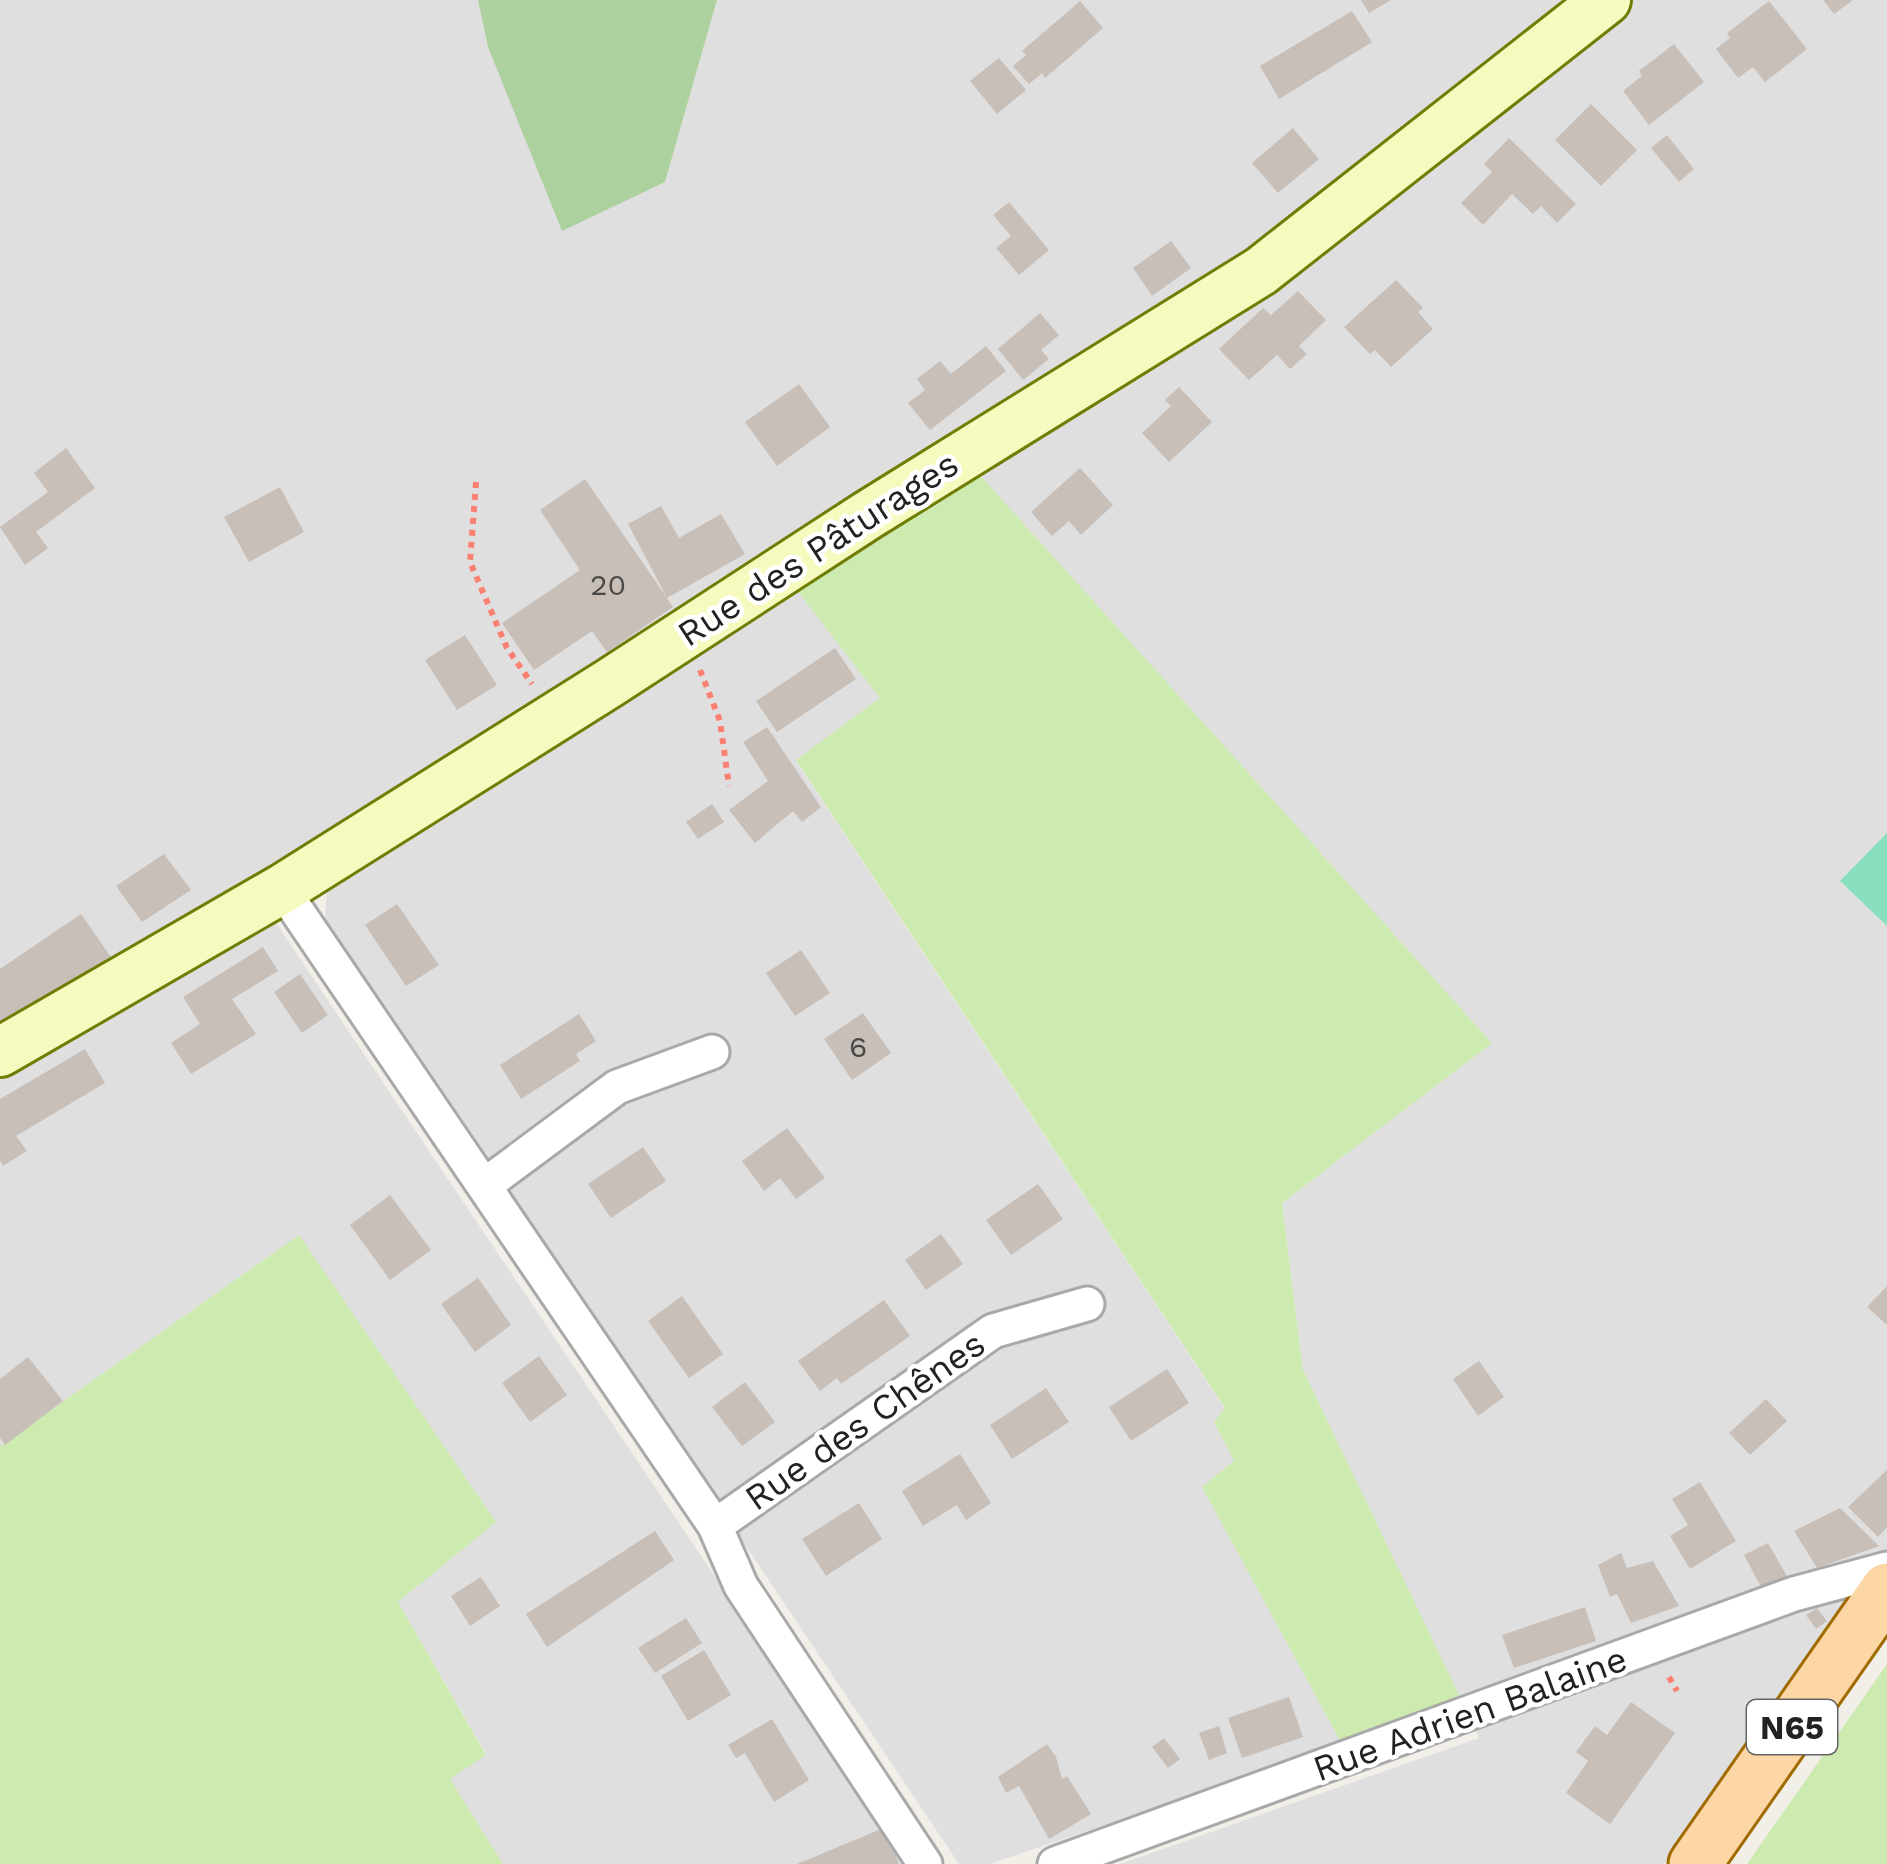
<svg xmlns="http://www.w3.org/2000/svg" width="1887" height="1864" viewBox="0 0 1887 1864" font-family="'Work Sans',sans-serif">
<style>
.residential{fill:#e0dfdf}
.grass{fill:#cdebb0}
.forest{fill:#add19e}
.pitch{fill:#88e0be}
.building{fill:#c7bfb8}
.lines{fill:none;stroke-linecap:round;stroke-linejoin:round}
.street-casing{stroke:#a9a9a9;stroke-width:39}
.secondary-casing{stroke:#707d05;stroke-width:54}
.primary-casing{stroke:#a06b00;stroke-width:57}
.path{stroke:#fa8072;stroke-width:6;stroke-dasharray:6 6;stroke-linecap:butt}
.street{stroke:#fff;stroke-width:33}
.secondary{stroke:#f7fabf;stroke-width:48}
.primary{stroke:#fcd6a4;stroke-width:51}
.labels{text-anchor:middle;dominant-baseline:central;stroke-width:9;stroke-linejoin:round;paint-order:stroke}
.number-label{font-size:30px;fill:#4b4948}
.shield{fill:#fff;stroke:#646464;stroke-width:3}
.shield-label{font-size:33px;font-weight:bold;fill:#222}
.street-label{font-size:36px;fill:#222;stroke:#fff}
</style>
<rect width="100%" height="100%" fill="#f2efe9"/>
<path class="residential" d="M0 0H478L488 47 665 182 717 0H1887V1604L1861 1584 1664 1864H1120L1479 1738 1303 1370 1282 1203 1491 1043 881 698 796 761 1225 1409 1214 1422 1235 1461 1203 1488 1342 1744 990 1864H959L325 918 328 877 0 1038Z
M272 917 908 1864H503L449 1779 486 1754 398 1602 299 1235 0 1446V1080Z"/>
<path class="grass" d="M978 473 1492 1043 1282 1203 1303 1370 1463 1703 1342 1744 1202 1487 1234 1461 1214 1422 1225 1408 796 760 880 698 792 584Z
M299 1235 496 1522 398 1602 486 1755 450 1779 503 1864H0V1446Z
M1887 1664V1864H1747Z"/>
<path class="forest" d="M478 0H717L665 182 562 231 488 47Z"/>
<path class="pitch" d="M1887 833V926L1840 881Z"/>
<path class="building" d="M1361 0H1391L1369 13Z
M1823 0H1853L1834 14Z
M1080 1 1103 28 1045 78 1042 73 1029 84 1013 66 1026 55 1022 51Z
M1769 1 1807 49 1765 82 1753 67 1738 78 1716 49 1730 38 1727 33Z
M1352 11 1372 42 1279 99 1260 66Z
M1674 44 1704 82 1649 125 1623 91 1642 76 1639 71Z
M999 58 1026 90 997 114 970 81Z
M1591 104 1637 150 1601 186 1555 140Z
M1293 128 1319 159 1278 193 1252 163Z
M1667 135 1694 169 1679 182 1651 148Z
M1509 138 1576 204 1557 223 1541 206 1533 214 1512 194 1483 225 1461 203 1492 172 1484 164Z
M1009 202 1049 250 1019 275 996 248 1011 236 993 215Z
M1171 241 1191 268 1152 296 1133 268Z
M1396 280 1423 308 1418 312 1433 329 1391 367 1375 350 1370 354 1344 327Z
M1298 291 1326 320 1299 346 1307 354 1290 369 1277 355 1249 380 1219 349 1263 308 1271 315Z
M1040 313 1059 335 1041 350 1049 359 1023 380 998 349Z
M986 346 1006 371 930 430 908 403 925 390 917 379 940 361 951 374Z
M799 384 830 427 777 466 745 422Z
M1179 387 1212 422 1169 462 1142 433 1171 406 1165 400Z
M66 448 95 488 36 532 48 548 25 565 0 527 48 492 34 473Z
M1080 468 1113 505 1081 535 1069 521 1052 536 1031 512Z
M585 479 667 598 628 524 661 506 679 538 721 514 745 554 667 598 673 607 607 652 592 631 534 670 502 623 580 570 540 510Z
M280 487 304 532 249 562 224 517Z
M465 635 497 685 457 710 425 660Z
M835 648 856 679 777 732 756 701Z
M767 727 821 807 802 822 793 811 755 843 729 810 768 781 743 742Z
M712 804 724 822 698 839 686 822Z
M164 854 191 890 142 922 116 886Z
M397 904 439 965 406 986 365 925Z
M81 914 111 957 0 1030V969Z
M263 947 278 971 232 999 256 1034 191 1074 171 1043 200 1024 183 997Z
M801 950 830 993 795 1016 766 973Z
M300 974 328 1015 302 1033 274 992Z
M863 1013 891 1053 852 1080 824 1039Z
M579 1014 596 1041 576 1054 580 1061 521 1099 500 1065Z
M85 1049 105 1083 16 1136 27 1151 3 1166 0 1160V1099Z
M787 1128 825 1178 796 1199 780 1178 764 1191 742 1161Z
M643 1147 666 1181 611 1218 588 1184Z
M1038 1184 1063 1219 1011 1255 986 1220Z
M390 1195 431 1250 390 1280 350 1225Z
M941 1234 963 1264 926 1290 905 1260Z
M478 1278 511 1325 475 1352 441 1304Z
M1887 1286V1325L1867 1307Z
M682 1296 723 1354 689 1378 648 1321Z
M884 1300 910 1336 841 1384 837 1378 820 1391 798 1361Z
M539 1356 567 1395 530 1422 502 1383Z
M28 1357 63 1401 5 1445 0 1438V1379Z
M1479 1361 1504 1397 1478 1416 1453 1379Z
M1167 1369 1189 1403 1131 1441 1109 1407Z
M745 1382 775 1422 742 1446 712 1407Z
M1046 1388 1069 1422 1012 1459 990 1425Z
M1766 1399 1787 1421 1750 1455 1729 1433Z
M960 1454 991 1503 966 1520 957 1505 923 1526 902 1491Z
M1887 1470V1527L1878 1537 1848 1507Z
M1700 1482 1736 1541 1690 1569 1670 1536 1688 1525 1672 1499Z
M859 1503 882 1539 826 1576 802 1539Z
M1840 1508 1879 1546 1817 1568 1794 1531Z
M655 1531 674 1560 547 1647 526 1614Z
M1768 1543 1788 1578 1763 1591 1744 1555Z
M1621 1553 1627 1568 1653 1561 1679 1606 1631 1623 1617 1594 1610 1597 1598 1565Z
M481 1577 500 1606 470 1626 451 1596Z
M1585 1607 1596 1641 1514 1668 1502 1635Z
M1817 1608 1827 1621 1816 1629 1806 1615Z
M686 1618 702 1643 655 1673 638 1648Z
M704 1650 731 1695 688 1721 661 1676Z
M1289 1697 1303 1737 1242 1758 1228 1718Z
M1631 1702 1675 1733 1610 1824 1566 1793 1588 1761 1576 1752 1595 1726 1607 1735Z
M772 1719 809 1780 774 1802 745 1753 736 1758 728 1745Z
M1219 1726 1227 1753 1209 1760 1199 1733Z
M1164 1738 1180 1759 1168 1768 1152 1747Z
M1047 1744 1056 1757 1062 1779 1067 1776 1091 1814 1049 1839 1019 1786 1006 1793 998 1777Z
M886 1827 899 1864H797Z"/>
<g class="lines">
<defs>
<path id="street" d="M282 889 715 1526 741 1586 925 1864
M485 1185 617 1087 712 1052
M715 1526 993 1331 1087 1304
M1055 1864 1794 1594 1887 1569"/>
<path id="secondary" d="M0 1052 282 889 608 684 868 515 1261 271 1606 0"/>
<path id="primary" d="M1695 1864 1887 1589"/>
</defs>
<use href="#street" class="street-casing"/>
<use href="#secondary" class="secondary-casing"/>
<use href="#primary" class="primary-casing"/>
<path class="path" d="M476 482 470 562 507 648 532 684
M700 670 720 721 729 786
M1669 1677 1677 1691"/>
<use href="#street" class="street"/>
<use href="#secondary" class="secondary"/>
<use href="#primary" class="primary"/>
</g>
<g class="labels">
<g class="number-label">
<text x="608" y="584">20</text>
<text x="858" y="1046">6</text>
</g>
<rect class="shield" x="1747" y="1700" width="90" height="54" rx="9"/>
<g class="shield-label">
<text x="1792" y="1727">N65</text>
</g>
<g class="street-label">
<text transform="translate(818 549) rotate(-33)">Rue des Pâturages</text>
<text transform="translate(865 1421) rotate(-35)">Rue des Chênes</text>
<text transform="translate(1470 1714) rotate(-20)">Rue Adrien Balaine</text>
</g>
</g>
</svg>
